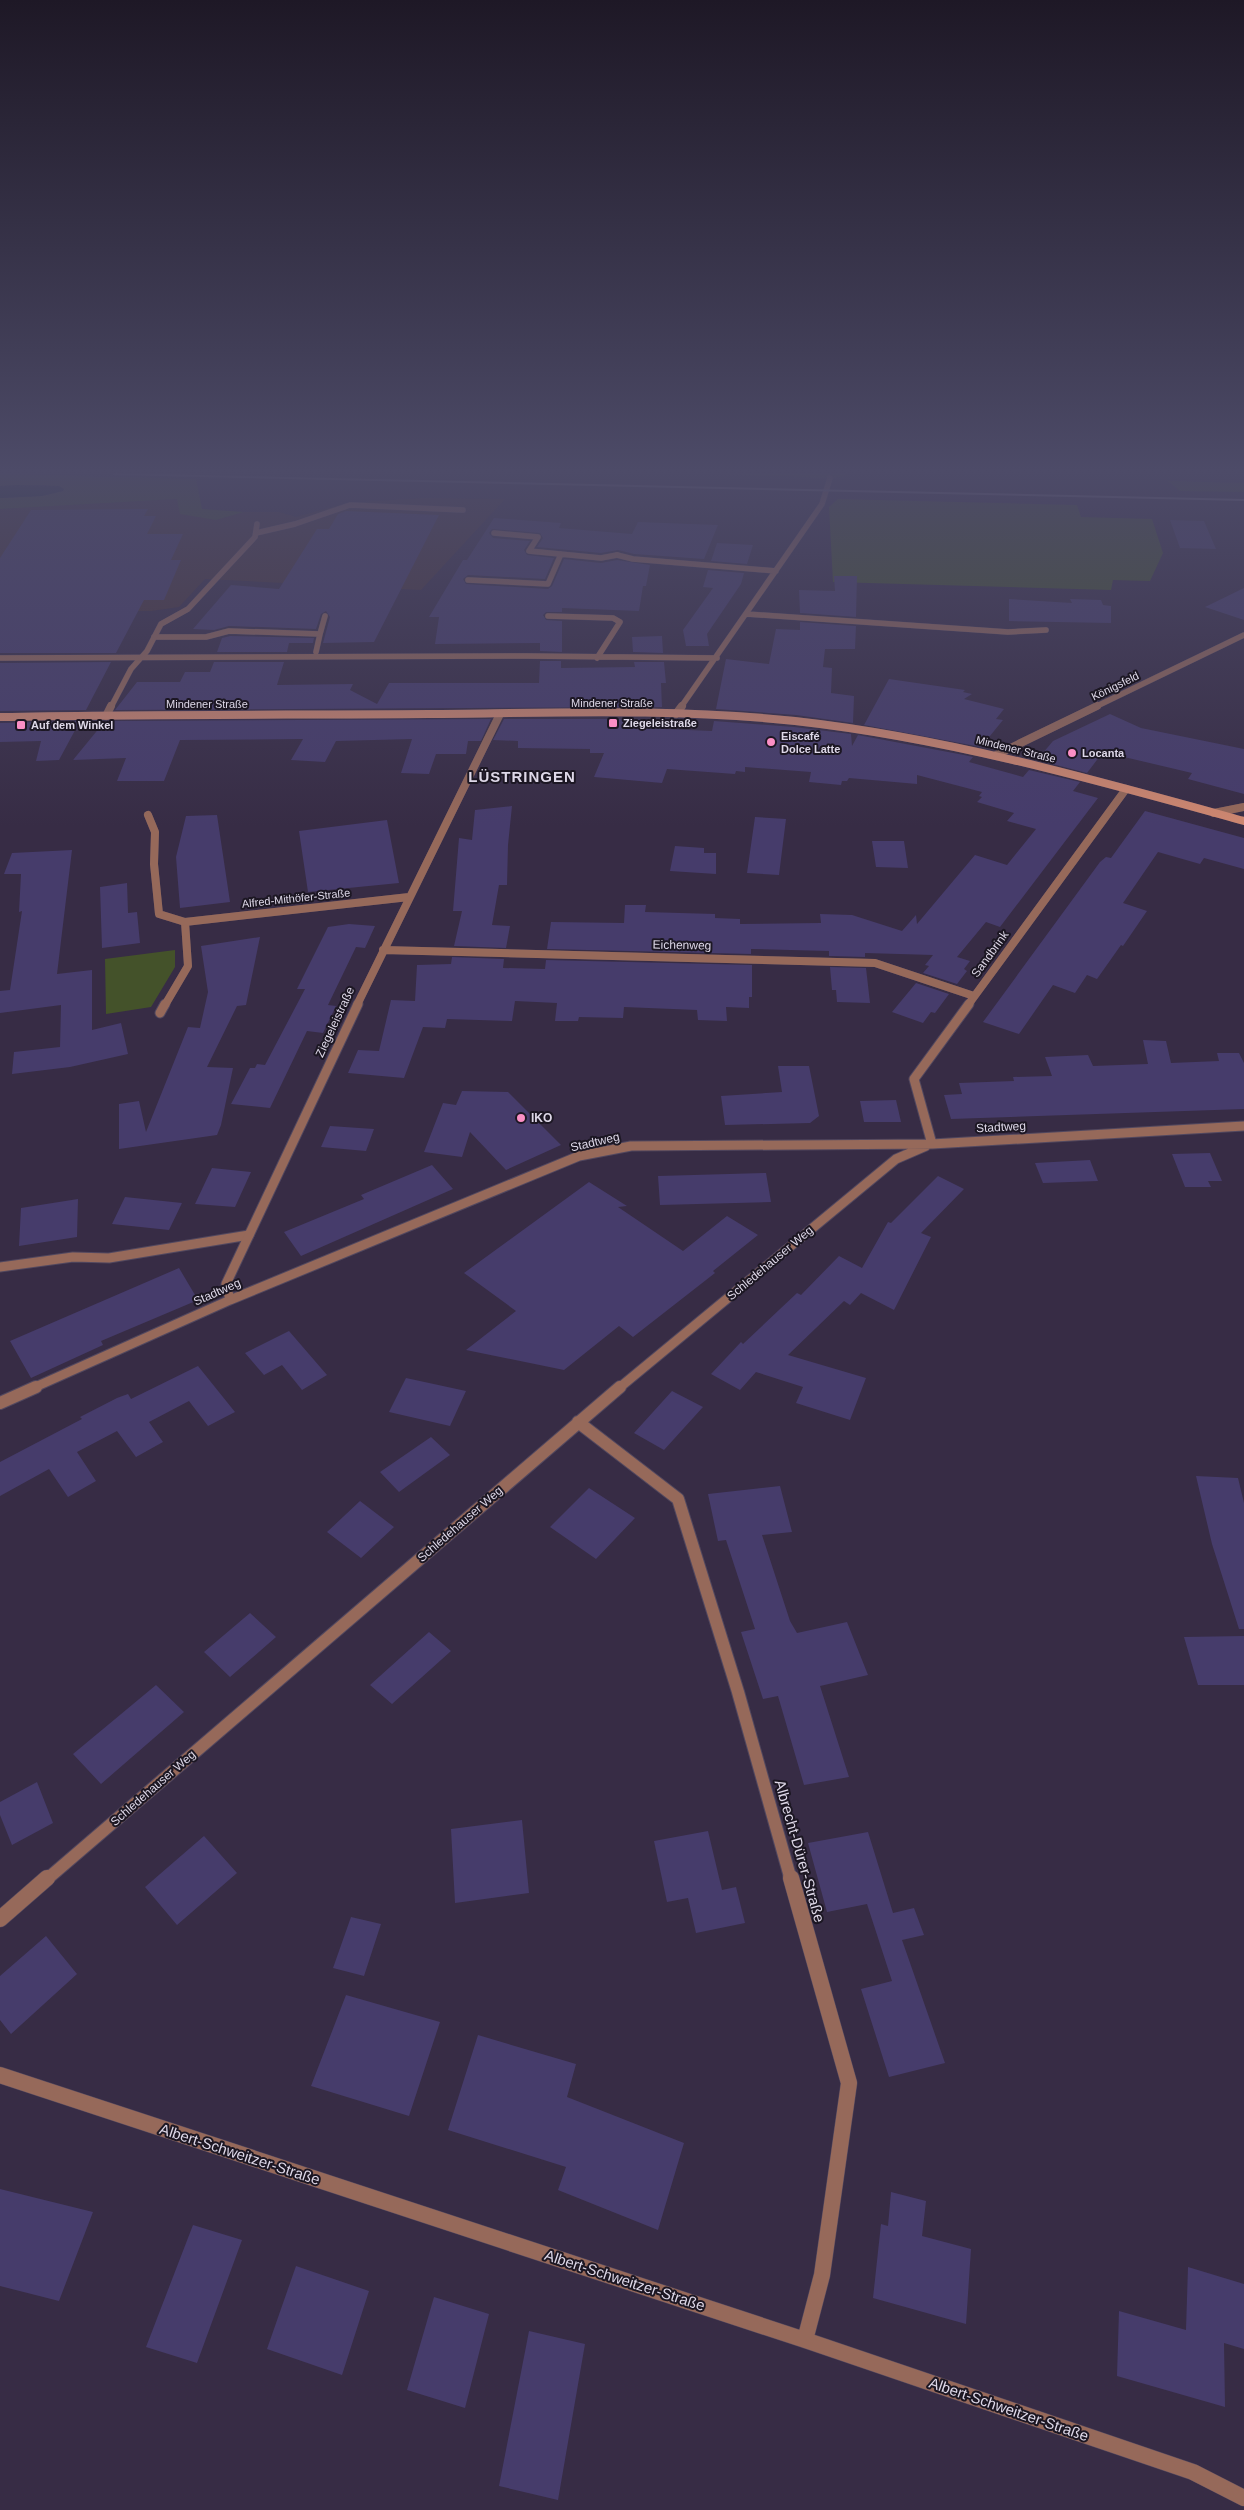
<svg xmlns="http://www.w3.org/2000/svg" width="1244" height="2510" viewBox="0 0 1244 2510" font-family="Arial,sans-serif">
<style>
.commercial{fill:#473339}
.green{fill:#44522a}
.water{fill:#0b2228}
.building{fill:#463c6b}
.lines{fill:none;stroke-linecap:round;stroke-linejoin:round}
.service-far2-casing{stroke:#52485f;stroke-width:6}
.service-far1-casing{stroke:#52485f;stroke-width:8}
.service-casing{stroke:#52485f;stroke-width:11}
.minor-far4-casing{stroke:#52485f;stroke-width:6}
.minor-far3-casing{stroke:#52485f;stroke-width:8}
.minor-far2-casing{stroke:#52485f;stroke-width:11}
.minor-far1-casing{stroke:#52485f;stroke-width:14}
.minor-casing{stroke:#52485f;stroke-width:17}
.secondary-casing{stroke:#52485f;stroke-width:8}
.service-far2{stroke:#96695a;stroke-width:5.5}
.service-far1{stroke:#96695a;stroke-width:8}
.service{stroke:#96695a;stroke-width:9}
.minor-far4{stroke:#96695a;stroke-width:5.5}
.minor-far3{stroke:#96695a;stroke-width:8}
.minor-far2{stroke:#96695a;stroke-width:9}
.minor-far1{stroke:#96695a;stroke-width:12}
.minor{stroke:#96695a;stroke-width:16}
.secondary{stroke:#ce8770;stroke-width:8}
.rail{stroke:#8c8398;stroke-width:2}
.poi-dot{fill:#fb8fc5;stroke:#1c1723;stroke-width:2}
.labels{text-anchor:middle;dominant-baseline:central;stroke-width:4;stroke-linejoin:round;paint-order:stroke}
.far-street-label{font-size:11px;fill:#ded8e8;stroke:#1c1723}
.far-poi-label{font-size:11px;font-weight:bold;fill:#ded8e8;stroke:#1c1723;text-anchor:start}
.street-label{font-size:12px;fill:#ded8e8;stroke:#1c1723}
.poi-label{font-size:12px;font-weight:bold;fill:#ded8e8;stroke:#1c1723;text-anchor:start}
.far-district-label{font-size:15px;font-weight:bold;letter-spacing:1px;fill:#ded8e8;stroke:#1c1723}
.near-street-label{font-size:15px;fill:#ded8e8;stroke:#1c1723}
</style>
<rect width="100%" height="100%" fill="#372c45"/>
<path class="commercial" d="M423 498 505 499 421 590 205 579 179 607 151 611H0V509L177 499 216 520 244 512H279L296 517 347 503Z"/>
<path class="green" d="M0 474 196 479 202 509 244 512 216 520 180 514 177 499 0 509V498L42 496 62 491 64 489 46 485 0 486Z
M720 474H843L850 476 830 478Z
M1168 481 1244 483V492L1180 491Z
M838 499 1077 505 1081 517 1152 519 1163 553 1150 581 1113 580 1111 590 833 582 829 507Z
M175 950V967L151 1007 106 1014 105 959Z"/>
<path class="water" d="M17 485 59 486 64 489 63 491 42 496 0 498V486Z"/>
<path class="building" d="M148 509 144 516H156L147 534H183L171 560H181L164 600H144L116 653H0V558L31 510Z
M346 511 439 515 374 642 323 643 330 617 326 611 321 614 316 629 229 626 214 630 193 629 231 585 279 589 317 529H329L338 514Z
M494 518 561 523 559 528 632 534 638 522 718 525 704 559 634 554 618 550 601 553 537 547 543 538 540 533 492 529 489 533 493 538 530 541 524 550 527 555 554 558 545 579 468 575 463 579 466 584 548 589 552 586 564 559 601 563 617 560 650 565 646 586H643L639 611 562 608V612H546L543 615 546 620 562 621V652L540 651V643L435 644 439 617H429L463 560H467Z
M1170 520 1204 521 1216 549 1180 548Z
M717 543 753 545 747 564 711 561Z
M708 570 744 573 741 584 707 634 709 646H686L683 630 713 588 703 587Z
M834 576H857L856 617 800 613 799 590 835 591Z
M1244 588V620L1205 607Z
M1009 599 1072 603 1070 599 1101 600 1103 605 1111 606V623L1009 621Z
M800 622 856 626 855 649H825L823 667 832 668 831 693 854 696 853 723 796 715 716 709 726 659 769 664 776 629 800 630Z
M230 636 314 638 313 643H289L287 652H217L222 638Z
M662 636 663 653 633 652 632 637Z
M540 661H561V668L635 667 634 662H664L666 683H661L662 707 115 710 137 682H180L185 672H210L214 662H284L277 685 353 684 350 690 377 704 389 683H539Z
M111 662 86 710 0 711V663Z
M889 679 965 690 963 692 972 694 964 699 1004 709 996 719 1003 720 981 747 864 725Z
M1110 714 1141 728 1244 749V794L1188 779 1192 773 1103 752 1087 773 1037 760 1053 741Z
M491 719 481 741H468L466 754H436L429 774 401 773 412 739 336 741 325 762 291 760 303 739 180 740 164 781H117L126 758 73 760 105 721Z
M504 719H663L664 729 712 731 714 721 794 727 851 734 852 746 858 735 964 755 973 757 969 762 1023 777 1029 770 1080 782 1073 791 1098 798 1000 927 986 922 957 957 970 961 964 969 967 971 957 984 923 973 929 966 925 965 933 955 865 953V957L829 956V951L751 949V954L547 949 551 922 624 923 625 905H646L645 912 715 914V918L740 919V924L821 923 820 914 852 915 902 931 916 915 917 924 975 855 1007 865 1036 829 1007 821 1014 813 977 802 982 797 979 796 982 792 917 775V784L849 778 847 781H842L841 785 809 782 811 772 745 767V772L736 771 735 774 667 769 662 783 594 777 604 753H590V749L518 748V741L493 740Z
M80 721 59 760 36 761 41 741 0 742V723Z
M512 806 508 845 507 885H499L492 925 510 926 506 948 454 946 462 911H453L459 838 472 840 475 810Z
M1145 811 1244 838V869L1204 858 1200 864 1158 852 1123 903 1147 911 1123 946 1121 945 1097 979 1087 975 1075 993 1053 985 1019 1034 983 1022 1100 862 1106 857 1111 858Z
M217 815 230 902 180 908 176 857 186 816Z
M755 817 786 819 779 875 747 873Z
M387 820 399 883 308 892 299 831Z
M872 841H904L908 868 876 867Z
M675 846 704 848V853H716V874L670 871Z
M72 850 57 974 92 970V1030L121 1023 128 1054 70 1067 12 1074 14 1052 60 1047 61 1005 0 1013V991L10 990 22 911 19 912 21 874H4L12 853Z
M127 883 128 913 137 912 140 943 102 948 100 887Z
M349 924 375 926 365 948 356 947 328 1005 336 1006 323 1033 307 1031 270 1108 231 1104 250 1068H255L257 1064 265 1065 305 989H297L328 927Z
M260 937 246 1005 237 1006 207 1067 233 1068 221 1125 217 1135 119 1149V1104L139 1101 146 1132 188 1027 200 1028 208 992 201 946Z
M452 957 504 959 503 968 545 969 546 960 752 965V997H749V1008L726 1007 727 1021 698 1020 697 1010 624 1007 623 1018 579 1017 578 1021H555L557 1003 515 1001 512 1021 447 1019 445 1028 423 1027 404 1078 348 1073 358 1050 379 1051 391 1000 415 1001 417 965 451 964Z
M830 967 866 968 870 1003 837 1002 836 990H832Z
M916 983 949 994 935 1013 931 1012 923 1023 892 1012Z
M1143 1040 1166 1041 1171 1063 1219 1061 1217 1053H1239L1244 1063V1109L951 1119 944 1095 962 1094 959 1083 1014 1081 1013 1077 1052 1076 1045 1057 1088 1055 1093 1066 1148 1064Z
M778 1066H809L819 1116 810 1123 725 1125 721 1096 782 1092Z
M462 1091 508 1092 561 1145 506 1170 470 1132 462 1157 424 1152 443 1103 456 1105Z
M896 1100 901 1122H864L860 1101Z
M330 1126 374 1129 366 1151 321 1147Z
M1210 1153 1222 1181H1208L1211 1187H1185L1172 1154Z
M1090 1160 1098 1181 1043 1183 1035 1163Z
M432 1165 453 1189 301 1256 284 1232 364 1199 361 1195Z
M212 1168 251 1172 235 1207 195 1204Z
M766 1173 771 1202 660 1205 658 1176Z
M938 1176 964 1189 921 1233 931 1237 894 1310 861 1293 850 1305 844 1301 788 1355 866 1378 850 1420 796 1403 803 1387 756 1372 740 1390 711 1374 741 1342 743 1344 797 1293 801 1295 839 1256 862 1268 888 1222 891 1223Z
M589 1182 627 1206 618 1207 683 1251 727 1216 758 1235 713 1271 715 1273 633 1337 619 1326 564 1370 466 1350 516 1311 464 1273Z
M125 1197 182 1203 169 1230 112 1224Z
M78 1199 77 1237 19 1246 21 1208Z
M179 1268 198 1300 101 1341 103 1345 31 1378 10 1341Z
M289 1331 327 1375 302 1390 282 1365 264 1375 245 1353Z
M198 1366 235 1412 208 1426 189 1401 149 1422 163 1442 136 1457 117 1431 77 1452 96 1481 68 1497 49 1469 0 1496V1462L82 1419 80 1417 117 1398 128 1394 131 1399Z
M406 1378 466 1391 450 1426 389 1412Z
M672 1391 703 1407 664 1450 634 1433Z
M431 1437 450 1455 399 1492 380 1472Z
M1196 1476 1238 1478 1244 1503V1629H1239L1212 1544Z
M780 1486 792 1532 762 1535 790 1621 797 1633 847 1622 868 1675 820 1686 849 1777 804 1785 778 1696 763 1699 741 1632 755 1629 726 1540 718 1541 708 1494Z
M589 1488 635 1518 596 1559 550 1527Z
M360 1501 394 1527 361 1558 327 1532Z
M250 1613 276 1637 230 1677 204 1652Z
M429 1632 451 1651 392 1704 370 1685Z
M1244 1636V1685H1198L1184 1637Z
M156 1685 184 1712 101 1784 73 1754Z
M37 1782 53 1823 12 1845 0 1815V1802Z
M522 1820 529 1893 455 1903 451 1829Z
M708 1831 722 1890 736 1887 745 1923 696 1933 688 1898 667 1902 654 1841Z
M868 1832 893 1913 914 1908 924 1935 902 1940 945 2063 889 2077 861 1989 892 1981 867 1904 827 1912 808 1843Z
M204 1836 237 1873 177 1925 145 1887Z
M351 1917 381 1924 364 1976 333 1968Z
M46 1936 77 1974 11 2034 0 2020V1976Z
M346 1995 440 2022 409 2116 311 2086Z
M478 2035 576 2064 567 2097 684 2143 658 2230 558 2190 566 2167 448 2130Z
M0 2189 93 2212 59 2301 0 2286Z
M891 2192 926 2201 922 2236 971 2249 966 2324 873 2298 881 2224 888 2226Z
M193 2225 242 2240 197 2363 146 2347Z
M296 2266 369 2291 342 2375 267 2349Z
M1188 2267 1244 2284V2349L1224 2343 1225 2407 1117 2376 1119 2311 1186 2330Z
M434 2297 489 2314 465 2408 407 2390Z
M529 2331 585 2344 558 2500 499 2486Z"/>
<g class="lines">
<defs>
<path id="service-far2" d="M256 533 295 524 350 505 463 510
M494 533 538 537 529 551 601 558 617 555
M468 580 548 584 561 554
M320 634 325 616
M154 637H206L229 631 320 634 316 652"/>
<path id="service-far1" d="M1214 813 1244 807
M165 1005 188 966 185 922"/>
<path id="service" d="M160 1013 165 1004
M0 1267 73 1257 109 1258 249 1235"/>
<path id="minor-far4" d="M617 555 633 559 776 571
M747 614 1008 632 1046 630
M548 616 613 618 620 622 597 658
M0 658 527 656 717 658
M111 707 131 669 147 651 161 624 188 609 255 537 257 524
M681 707 822 504 830 478
M1095 707 1244 635"/>
<path id="minor-far3" d="M676 714 682 706
M106 716 111 706
M996 755 1097 706
M148 815 155 832 154 864 159 914 185 922 409 897
M383 950 875 963 974 996
M357 1005 500 714
M968 1005 1126 789"/>
<path id="minor-far2" d="M932 1144 914 1079 969 1004
M230 1300 226 1284 358 1004
M33 1388 230 1300 579 1156 631 1146 932 1144 1244 1126
M619 1388 896 1159 926 1146"/>
<path id="minor-far1" d="M0 1403 36 1387
M578 1422 678 1499 738 1692 791 1880
M46 1880 620 1387"/>
<path id="minor" d="M791 1878 849 2083 822 2275 805 2340
M0 1919 47 1878
M0 2075 805 2340 1193 2472 1244 2498"/>
<path id="secondary" d="M0 717C143 714 286 715 429 714 551 713 673 708 795 721 948 738 1096 780 1244 821"/>
</defs>
<use href="#service-far2" class="service-far2-casing"/>
<use href="#service-far1" class="service-far1-casing"/>
<use href="#service" class="service-casing"/>
<use href="#minor-far4" class="minor-far4-casing"/>
<use href="#minor-far3" class="minor-far3-casing"/>
<use href="#minor-far2" class="minor-far2-casing"/>
<use href="#minor-far1" class="minor-far1-casing"/>
<use href="#minor" class="minor-casing"/>
<use href="#secondary" class="secondary-casing"/>
<use href="#service-far2" class="service-far2"/>
<use href="#service-far1" class="service-far1"/>
<use href="#service" class="service"/>
<use href="#minor-far4" class="minor-far4"/>
<use href="#minor-far3" class="minor-far3"/>
<use href="#minor-far2" class="minor-far2"/>
<use href="#minor-far1" class="minor-far1"/>
<use href="#minor" class="minor"/>
<use href="#secondary" class="secondary"/>
<path class="rail" d="M114 474 1244 500"/>
</g>
<linearGradient id="sky" x2="0" y2="1"><stop stop-color="#1e1826"/><stop offset="0.57" stop-color="#4d4b68"/><stop offset="1" stop-color="#4d4b68" stop-opacity="0"/></linearGradient>
<rect width="1244" height="826" fill="url(#sky)"/>
<g class="poi-dot">
<rect x="608" y="718" width="10" height="10" rx="2.5"/>
<rect x="16" y="720" width="10" height="10" rx="2.5"/>
<circle cx="771" cy="742" r="5"/>
<circle cx="1072" cy="753" r="5"/>
<circle cx="521" cy="1118" r="5"/>
</g>
<g class="labels">
<g class="far-street-label">
<text transform="translate(1115 686) rotate(-26)">Königsfeld</text>
<text x="612" y="703">Mindener Straße</text>
<text x="207" y="704">Mindener Straße</text>
<text transform="translate(1016 749) rotate(14)">Mindener Straße</text>
<text transform="translate(296 898) rotate(-6)">Alfred-Mithöfer-Straße</text>
</g>
<g class="far-poi-label">
<text x="623" y="723">Ziegeleistraße</text>
<text x="31" y="725">Auf dem Winkel</text>
<text x="781" y="736">Eiscafé<tspan x="781" dy="13">Dolce Latte</tspan></text>
<text x="1082" y="753">Locanta</text>
</g>
<g class="street-label">
<text transform="translate(682 945) rotate(1)">Eichenweg</text>
<text transform="translate(990 954) rotate(-54)">Sandbrink</text>
<text transform="translate(335 1022) rotate(-65)">Ziegeleistraße</text>
<text transform="translate(1001 1127) rotate(-3)">Stadtweg</text>
<text transform="translate(595 1142) rotate(-13)">Stadtweg</text>
<text transform="translate(770 1263) rotate(-40)">Schledehauser Weg</text>
<text transform="translate(217 1292) rotate(-24)">Stadtweg</text>
<text transform="translate(460 1524) rotate(-41)">Schledehauser Weg</text>
<text transform="translate(153 1788) rotate(-41)">Schledehauser Weg</text>
</g>
<g class="poi-label">
<text x="531" y="1118">IKO</text>
</g>
<g class="far-district-label">
<text x="522" y="776">LÜSTRINGEN</text>
</g>
<g class="near-street-label">
<text transform="translate(800 1851) rotate(74)">Albrecht-Dürer-Straße</text>
<text transform="translate(240 2154) rotate(18)">Albert-Schweitzer-Straße</text>
<text transform="translate(625 2280) rotate(18)">Albert-Schweitzer-Straße</text>
<text transform="translate(1009 2409) rotate(19)">Albert-Schweitzer-Straße</text>
</g>
</g>
</svg>
